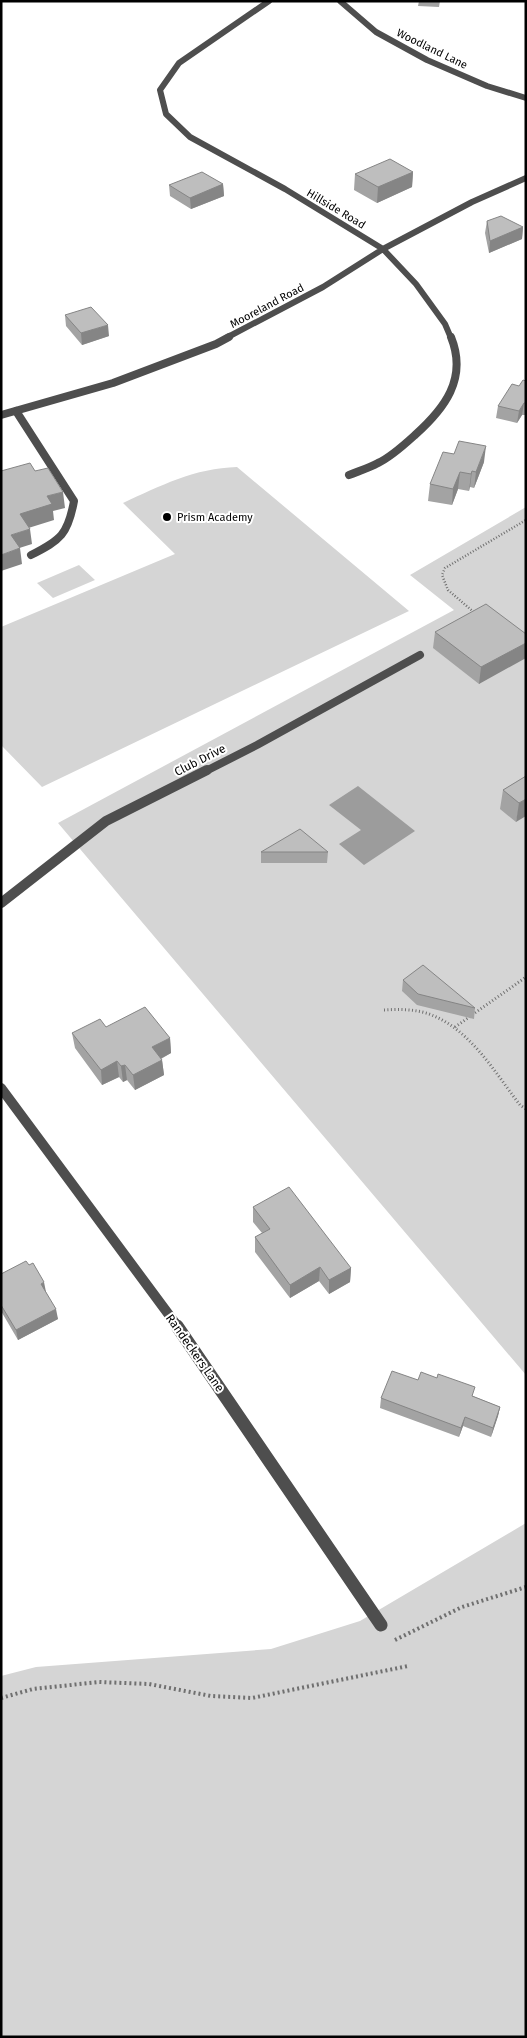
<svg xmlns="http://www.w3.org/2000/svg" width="527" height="2038" viewBox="0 0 527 2038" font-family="'Fira Sans',sans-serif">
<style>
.green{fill:#d5d5d5}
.water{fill:#9c9c9c}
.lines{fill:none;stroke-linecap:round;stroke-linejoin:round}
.path-far2{stroke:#707070;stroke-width:2.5;stroke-dasharray:1 2;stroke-linecap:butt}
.path-far1{stroke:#707070;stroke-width:3;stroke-dasharray:1 2.5;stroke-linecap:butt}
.path{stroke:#707070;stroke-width:4;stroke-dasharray:2 3;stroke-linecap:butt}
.service{stroke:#4e4e4e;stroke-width:8}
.minor-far3{stroke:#4e4e4e;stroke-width:6}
.minor-far2{stroke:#4e4e4e;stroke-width:8}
.minor-far1{stroke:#4e4e4e;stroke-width:10}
.minor{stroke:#4e4e4e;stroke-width:13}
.wall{fill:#a3a3a3}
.shaded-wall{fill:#858585}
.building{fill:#bebebe;stroke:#858585}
.poi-dot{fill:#000;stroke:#fff;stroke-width:2}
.labels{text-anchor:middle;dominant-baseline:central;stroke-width:4;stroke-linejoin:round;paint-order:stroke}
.far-street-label{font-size:11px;fill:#000;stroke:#fff}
.far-poi-label{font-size:11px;fill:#000;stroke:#fff;text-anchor:start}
.street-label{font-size:12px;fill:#000;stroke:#fff}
</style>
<rect width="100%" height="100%" fill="#fff"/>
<path class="green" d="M237 467 409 611 42 787 1 745V627L175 554 123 503C160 486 195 468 237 467Z
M526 507V1375L58 823 454 610 410 575Z
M79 565 95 580 53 598 37 583Z
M526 1523V2037H1V1676L36 1667 271 1649 360 1621Z"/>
<path class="water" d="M358 786 415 831 364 865 339 844 361 830 329 805Z"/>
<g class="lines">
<path class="path-far2" d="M476 614 448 590 442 575 445 568 526 520"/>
<path class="path-far1" d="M384 1010C400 1009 419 1009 434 1016 472 1032 496 1074 520 1105L526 1109
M455 1027 526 977"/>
<path class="path" d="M395 1640 462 1607 526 1587
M1 1698 33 1689 99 1682 149 1684 211 1696 252 1698 408 1666"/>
<path class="service" d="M16 411 74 501C68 534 61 540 31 555"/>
<path class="minor-far3" d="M269 1 179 63 160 90 166 114 190 137 285 189 383 249 416 284 445 324 451 338
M340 1 376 32 427 60 487 86 526 98
M226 338 323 287 383 249 472 202 526 178"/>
<path class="minor-far2" d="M1 415 113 383 216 344 229 337
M349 475C359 471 369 468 378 463 391 457 404 445 415 435 444 409 468 379 451 337
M204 772 257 745 420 655"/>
<path class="minor-far1" d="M1 903 106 821 207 770
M1 1088 178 1327"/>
<path class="minor" d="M177 1326 381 1625"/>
</g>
<path class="wall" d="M419 1H440L439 7 418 6Z
M413 172 412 187 377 203 354 190 355 174Z
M223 184 224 196 191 209 170 196 169 185Z
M487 221 523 227 522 239 489 253 485 233Z
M65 315 109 336 82 345 66 326Z
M526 381V415H522L517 423 496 418 498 406 519 386Z
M484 462 474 488 470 487 469 491 458 489 452 505 428 501 430 484Z
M435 632 526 634 479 684 433 648Z
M526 776 516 822 500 809 503 790Z
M261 852H328L327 863H261Z
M403 980 475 1008 474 1019 417 1005 402 991Z
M106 1027 170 1038 171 1053 161 1059 162 1060 164 1075 135 1090 127 1080 123 1082 119 1077 102 1085 75 1048 72 1033Z
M253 1207 351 1268 350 1282 329 1294 319 1281 290 1298 255 1252V1237L262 1233 253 1222Z
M1 1274 46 1292 58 1319 18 1340 1 1311Z
M418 1380 473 1396 500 1407 498 1416 491 1437 463 1426 459 1437 380 1408 381 1398Z"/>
<path class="shaded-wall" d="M413 172 412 187 377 203 378 187Z
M223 184 224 196 191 209 190 198Z
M523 227 522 239 489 253 490 241Z
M108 325 109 336 82 345 81 333Z
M524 403 522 415 517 423 519 411Z
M486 446 484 462 474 488 476 472Z
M472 471 470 487 469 491 471 474Z
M460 472 458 489 452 505 453 489Z
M63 492 65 508 53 511 54 520 22 530 20 514 47 496Z
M30 529 32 544 13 550 11 535Z
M20 548 22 564 1 571V555Z
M526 643V658L479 684 481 667Z
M526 799V816L516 822 519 803Z
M170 1038 171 1053 154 1062 152 1047Z
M162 1060 164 1075 135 1090 133 1075Z
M117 1061 119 1077 102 1085 101 1070Z
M125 1065 127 1080 123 1082 121 1066Z
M320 1267 319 1281 290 1298V1285Z
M351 1268 350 1282 329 1294V1280Z
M44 1282 46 1292 43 1294 41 1284Z
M56 1309 58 1319 18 1340 16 1330Z
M500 1407 498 1416 491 1437 493 1428Z
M465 1417 463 1426 459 1437 461 1428Z"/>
<path class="building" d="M390 159 413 172 378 187 355 174Z
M202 172 223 184 190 198 169 185Z
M501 216 523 227 490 241 487 221Z
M91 307 108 325 81 333 65 315Z
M523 380 526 381V403H524L519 411 498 406 512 384 519 386Z
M459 441 486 446 476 472 472 471 471 474 460 472 453 489 430 484 443 452 454 454Z
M30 463 35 471 48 468 63 492 47 496 52 504 20 514 30 529 11 535 20 548 1 555V471Z
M486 604 526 634V643L481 667 435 632Z
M526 776V799L519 803 503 790Z
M300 829 328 852H261Z
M423 965 475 1008 418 994 403 980Z
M145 1007 170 1038 152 1047 162 1060 133 1075 125 1065 121 1066 117 1061 101 1070 72 1033 100 1019 106 1027Z
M289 1187 351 1268 329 1280 320 1267 290 1285 255 1237 270 1229 253 1207Z
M26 1261 29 1265 33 1263 44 1282 41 1284 56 1309 16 1330 1 1305V1274Z
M392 1371 418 1380 421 1372 437 1378 438 1374 475 1387 472 1396 500 1407 493 1428 465 1417 461 1428 381 1398Z"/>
<circle class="poi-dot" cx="167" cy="517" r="5"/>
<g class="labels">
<g class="far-street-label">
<text transform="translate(432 49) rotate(26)">Woodland Lane</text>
<text transform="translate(336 209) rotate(31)">Hillside Road</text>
<text transform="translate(267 306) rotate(-28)">Mooreland Road</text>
</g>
<g class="far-poi-label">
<text x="177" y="517">Prism Academy</text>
</g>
<g class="street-label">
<text transform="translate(200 760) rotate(-27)">Club Drive</text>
<text transform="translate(195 1353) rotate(55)">Randeckers Lane</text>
</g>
</g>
<rect width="527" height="2038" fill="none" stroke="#000000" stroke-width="5"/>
</svg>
